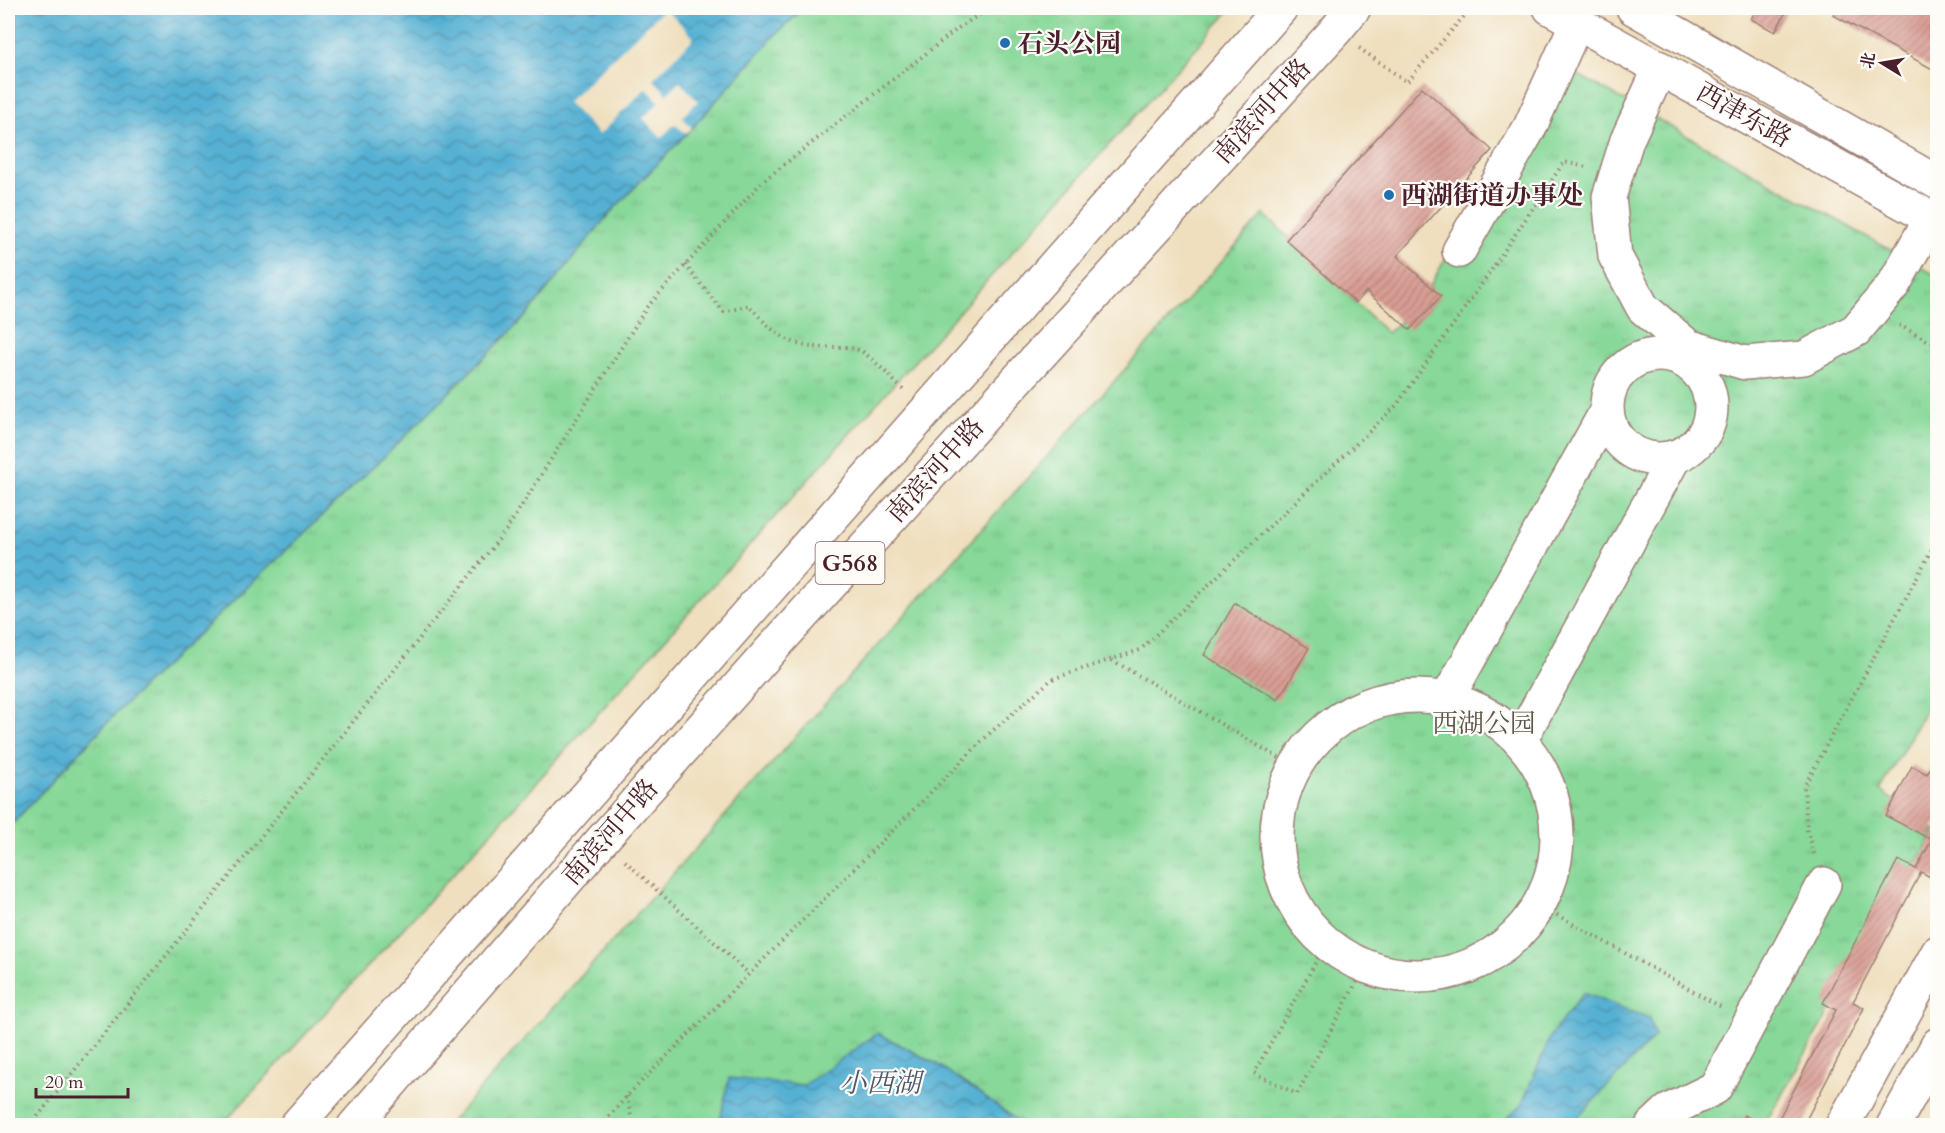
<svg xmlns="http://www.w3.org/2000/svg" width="1945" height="1133" viewBox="0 0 1945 1133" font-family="Cardo,'Noto Serif SC',serif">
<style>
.grass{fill:url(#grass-tufts);stroke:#687c62;stroke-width:1.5}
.water{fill:url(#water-waves);stroke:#50687f;stroke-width:1.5}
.pier{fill:#efdfbe}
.building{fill:url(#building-hatch)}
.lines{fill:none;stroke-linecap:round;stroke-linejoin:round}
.minor-casing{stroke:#9c7f74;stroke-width:36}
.major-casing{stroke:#9c7f74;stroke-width:36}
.highway-casing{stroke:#9c7f74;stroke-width:36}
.path{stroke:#9c7f74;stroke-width:4;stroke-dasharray:1.5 4.5;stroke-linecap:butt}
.minor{stroke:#fff;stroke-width:33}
.major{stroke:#fff;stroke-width:33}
.highway{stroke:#fff;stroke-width:33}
.poi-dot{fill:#1f6fb2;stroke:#fdfcf7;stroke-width:2}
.labels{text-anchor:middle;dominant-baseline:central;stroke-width:4.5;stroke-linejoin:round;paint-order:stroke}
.shield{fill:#fdfcf7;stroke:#806168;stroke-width:1.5}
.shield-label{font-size:24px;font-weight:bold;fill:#4a1f2b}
.poi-label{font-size:26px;font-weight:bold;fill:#4a1f2b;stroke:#fdfcf7;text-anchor:start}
.street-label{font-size:26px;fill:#4a1f2b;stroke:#fdfcf7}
.park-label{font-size:26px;fill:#5c564c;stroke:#fdfcf7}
.water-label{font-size:27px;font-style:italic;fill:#4e596e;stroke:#fdfcf7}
</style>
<defs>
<pattern id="grass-tufts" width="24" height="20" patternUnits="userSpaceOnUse" patternTransform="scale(1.5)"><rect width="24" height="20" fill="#87d899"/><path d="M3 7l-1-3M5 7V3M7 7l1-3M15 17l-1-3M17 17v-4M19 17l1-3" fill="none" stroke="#76b984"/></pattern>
<pattern id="water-waves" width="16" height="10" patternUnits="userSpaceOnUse" patternTransform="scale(1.5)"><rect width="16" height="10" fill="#55b0d3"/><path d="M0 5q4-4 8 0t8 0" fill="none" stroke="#488fab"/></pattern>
<pattern id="building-hatch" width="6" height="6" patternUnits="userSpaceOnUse" patternTransform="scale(1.5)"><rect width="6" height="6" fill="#d99e94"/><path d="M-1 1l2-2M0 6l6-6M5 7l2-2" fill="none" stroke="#b28079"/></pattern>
</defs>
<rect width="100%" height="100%" fill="#fdfcf7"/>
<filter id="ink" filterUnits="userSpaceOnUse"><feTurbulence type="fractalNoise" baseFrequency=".0167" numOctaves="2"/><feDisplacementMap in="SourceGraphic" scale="12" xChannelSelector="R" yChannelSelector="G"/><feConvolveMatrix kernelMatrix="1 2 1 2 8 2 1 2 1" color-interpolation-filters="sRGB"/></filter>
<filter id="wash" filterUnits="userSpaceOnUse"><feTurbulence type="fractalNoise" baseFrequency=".008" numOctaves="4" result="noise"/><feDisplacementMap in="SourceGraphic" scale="24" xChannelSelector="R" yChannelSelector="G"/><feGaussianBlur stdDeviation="1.35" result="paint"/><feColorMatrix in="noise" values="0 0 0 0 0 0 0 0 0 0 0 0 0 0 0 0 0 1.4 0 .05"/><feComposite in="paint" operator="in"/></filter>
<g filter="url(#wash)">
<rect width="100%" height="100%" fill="#efdfbe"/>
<path class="grass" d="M804 8H1232L490 834 222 1125H8V828L121 708 388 453 526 316 608 215 692 128 775 35Z
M1557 63 1937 276V689L1880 791 1936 830 1764 1125 447 1126 1264 214 1387 333 1419 305Z"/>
<path class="water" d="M8 8H804L775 35 692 128 608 215 526 316 388 453 121 708 8 828Z
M1583 993 1649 1018 1655 1036 1580 1115 1575 1125H1499L1521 1106 1551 1035Z
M878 1033 940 1066 1024 1125H719L729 1078 804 1085Z"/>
<path class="pier" d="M665 8 694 38 653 79 667 94 680 82 698 101 682 117 692 128 686 134 675 124 661 138 643 118 659 102 646 88 599 135 567 102Z"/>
<g id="blocks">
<path class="building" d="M1747 8H1788L1775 32 1751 19 1755 12Z
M1836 8H1938V72L1833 15Z
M1422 87 1492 150 1397 256 1441 296 1410 330 1366 291 1356 303 1286 240Z
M1235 603 1309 648 1278 700 1204 655Z
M1938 755V820L1928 838 1886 816 1912 766 1927 774Z
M1936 832 1938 833V881L1921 872 1853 1002 1864 1008 1803 1126H1775L1836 1010 1823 1003 1898 860 1916 869Z
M1744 1115 1764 1126H1739Z"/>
</g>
</g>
<g filter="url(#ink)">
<use href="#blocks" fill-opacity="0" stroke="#9c7f74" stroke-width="1.5"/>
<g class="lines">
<defs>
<path id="minor" d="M1660 68 1627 140 1609 197 1615 256 1643 308 1688 346 1745 363 1804 358 1856 330 1894 284 1931 218
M1459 251 1530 127 1577 22
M1607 407a52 52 0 1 1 104 0a52 52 0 1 1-104 0Z
M1277 836a140 140 0 1 1 280 0a140 140 0 1 1-280 0Z
M1447 699 1607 410
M1520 740 1674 458
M1652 1126 1668 1111 1715 1088 1824 884
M1842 1126 1938 952"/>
<path id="major" d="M1550 8 1938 222
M1633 8 1938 183
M1893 1126 1938 1044"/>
<path id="highway" d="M296 1126 1281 8
M354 1126 602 840 770 651 1335 31 1354 8"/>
</defs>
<use href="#minor" class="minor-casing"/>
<use href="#major" class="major-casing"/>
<use href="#highway" class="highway-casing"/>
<path class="path" d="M1359 48 1407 82 1471 8
M685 265 724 312 749 305C766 326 788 347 817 347 831 348 846 345 859 350 869 354 894 381 903 390
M1899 325 1938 346
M1112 660 1293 766
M1814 854 1807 832 1804 787 1938 538
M625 861 748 973
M1541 906 1723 1008
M1327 942 1254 1073 1297 1094 1365 966
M627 1096 633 1126
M30 1126 507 529 647 307 762 182 961 26 990 8
M601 1126 627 1096 990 733 1052 679 1140 650 1396 406 1488 275 1564 162 1586 167"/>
<use href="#minor" class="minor"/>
<use href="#major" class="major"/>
<use href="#highway" class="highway"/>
</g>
</g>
<g class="poi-dot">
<circle cx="1005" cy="43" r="6"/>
<circle cx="1389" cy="195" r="6"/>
</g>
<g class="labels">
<rect class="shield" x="815.5" y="542" width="69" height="42" rx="4.5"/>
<g class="shield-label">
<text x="850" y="563">G568</text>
</g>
<g class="poi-label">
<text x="1017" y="43">石头公园</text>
<text x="1401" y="195">西湖街道办事处</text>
</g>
<g class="street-label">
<text transform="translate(1262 111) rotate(-48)">南滨河中路</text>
<text transform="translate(1744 115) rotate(29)">西津东路</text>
<text transform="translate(935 470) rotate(-48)">南滨河中路</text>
<text transform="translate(610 832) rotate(-49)">南滨河中路</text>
</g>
<g class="park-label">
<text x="1484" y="723">西湖公园</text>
</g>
<g class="water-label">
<text x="880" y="1083">小西湖</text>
</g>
</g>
<rect width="1945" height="1133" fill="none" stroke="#fdfcf7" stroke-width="30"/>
<g transform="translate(1882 63) rotate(281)" stroke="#fdfcf7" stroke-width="4.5" paint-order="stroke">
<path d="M0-4.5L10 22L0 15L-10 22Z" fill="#4a1f2b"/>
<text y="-9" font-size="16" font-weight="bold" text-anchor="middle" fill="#4a1f2b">北</text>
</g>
<path d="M36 1088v9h92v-9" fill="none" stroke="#4a1f2b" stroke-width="3"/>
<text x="45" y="1088" font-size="18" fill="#4a1f2b" stroke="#fdfcf7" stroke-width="4.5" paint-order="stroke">20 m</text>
</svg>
